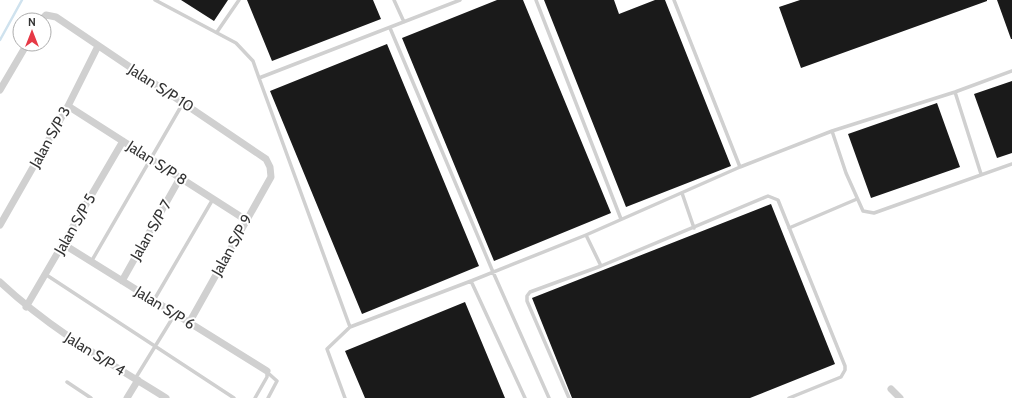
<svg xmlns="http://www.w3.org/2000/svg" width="1012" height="398" viewBox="0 0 1012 398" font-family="Cabin,sans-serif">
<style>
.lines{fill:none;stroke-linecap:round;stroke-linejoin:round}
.stream{stroke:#cfe2ee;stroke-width:2.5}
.building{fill:#1a1a1a}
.service{stroke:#d0d0d0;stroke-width:3.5}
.minor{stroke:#d0d0d0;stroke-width:7}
.labels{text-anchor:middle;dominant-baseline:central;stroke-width:4;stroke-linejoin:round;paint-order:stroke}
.street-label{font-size:15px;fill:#333;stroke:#fff}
</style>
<rect width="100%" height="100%" fill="#fff"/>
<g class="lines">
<path class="stream" d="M0 40 22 0"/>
</g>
<path class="building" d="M181 0H228L214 21Z
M247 0H373L381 19 272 61Z
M497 0H523L611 213 494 261 402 38Z
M544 0H614L619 14 655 0H665L731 166 626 207Z
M800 0H987V1L801 68 779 7Z
M997 0H1012V39H1011Z
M387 44 479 266 362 314 270 91Z
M1012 81V153L997 158 974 94Z
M937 103 960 167 871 198 848 134Z
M771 204 835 364 750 398H572L532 298Z
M465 302 505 398H365L345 351Z"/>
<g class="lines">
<path class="service" d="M155 0 236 43 253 61 259 78 460 0
M394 0 404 22
M536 0 621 219
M674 0 740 167
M390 28 493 272 549 398
M217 32 239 0
M259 78 350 327
M955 92 981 174
M832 131 846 173 863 211 874 213 1012 164
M682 193 694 228
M789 228 857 199
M586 235 601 266
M91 262 183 103
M45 274 234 398
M471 281 525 398
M154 300 213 199
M135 379 175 314
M67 382 91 398
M255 398 267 377V372
M268 398 277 381 268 373
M345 398 327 349 350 327 471 281 586 235 740 167 832 131 955 92 1012 71
M569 398 527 301V296L530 292 601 266 768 196 778 200 845 366V370L841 377 789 398"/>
<path class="minor" d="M41 20 46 15 56 17 266 159 270 167 271 177 189 323
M0 90 27 44
M68 106 246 220
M0 225 68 106 98 46
M63 244 267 371
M122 281 180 178
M0 282C50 329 108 362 166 398
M26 307 123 141
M891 389 900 398
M127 398 138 380"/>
</g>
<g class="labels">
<g class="street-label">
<text transform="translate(161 88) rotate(33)">Jalan S/P 10</text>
<text transform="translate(50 137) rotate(-61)">Jalan S/P 3</text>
<text transform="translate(157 163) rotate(33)">Jalan S/P 8</text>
<text transform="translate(75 224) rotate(-60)">Jalan S/P 5</text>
<text transform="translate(151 230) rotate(-60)">Jalan S/P 7</text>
<text transform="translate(232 245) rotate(-61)">Jalan S/P 9</text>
<text transform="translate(165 308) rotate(32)">Jalan S/P 6</text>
<text transform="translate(95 354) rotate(32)">Jalan S/P 4</text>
</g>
</g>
<g transform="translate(32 32)"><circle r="19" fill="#ffffff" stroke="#adadad"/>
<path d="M0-3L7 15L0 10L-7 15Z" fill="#e63946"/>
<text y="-6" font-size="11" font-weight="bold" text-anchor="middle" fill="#333333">N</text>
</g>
</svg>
